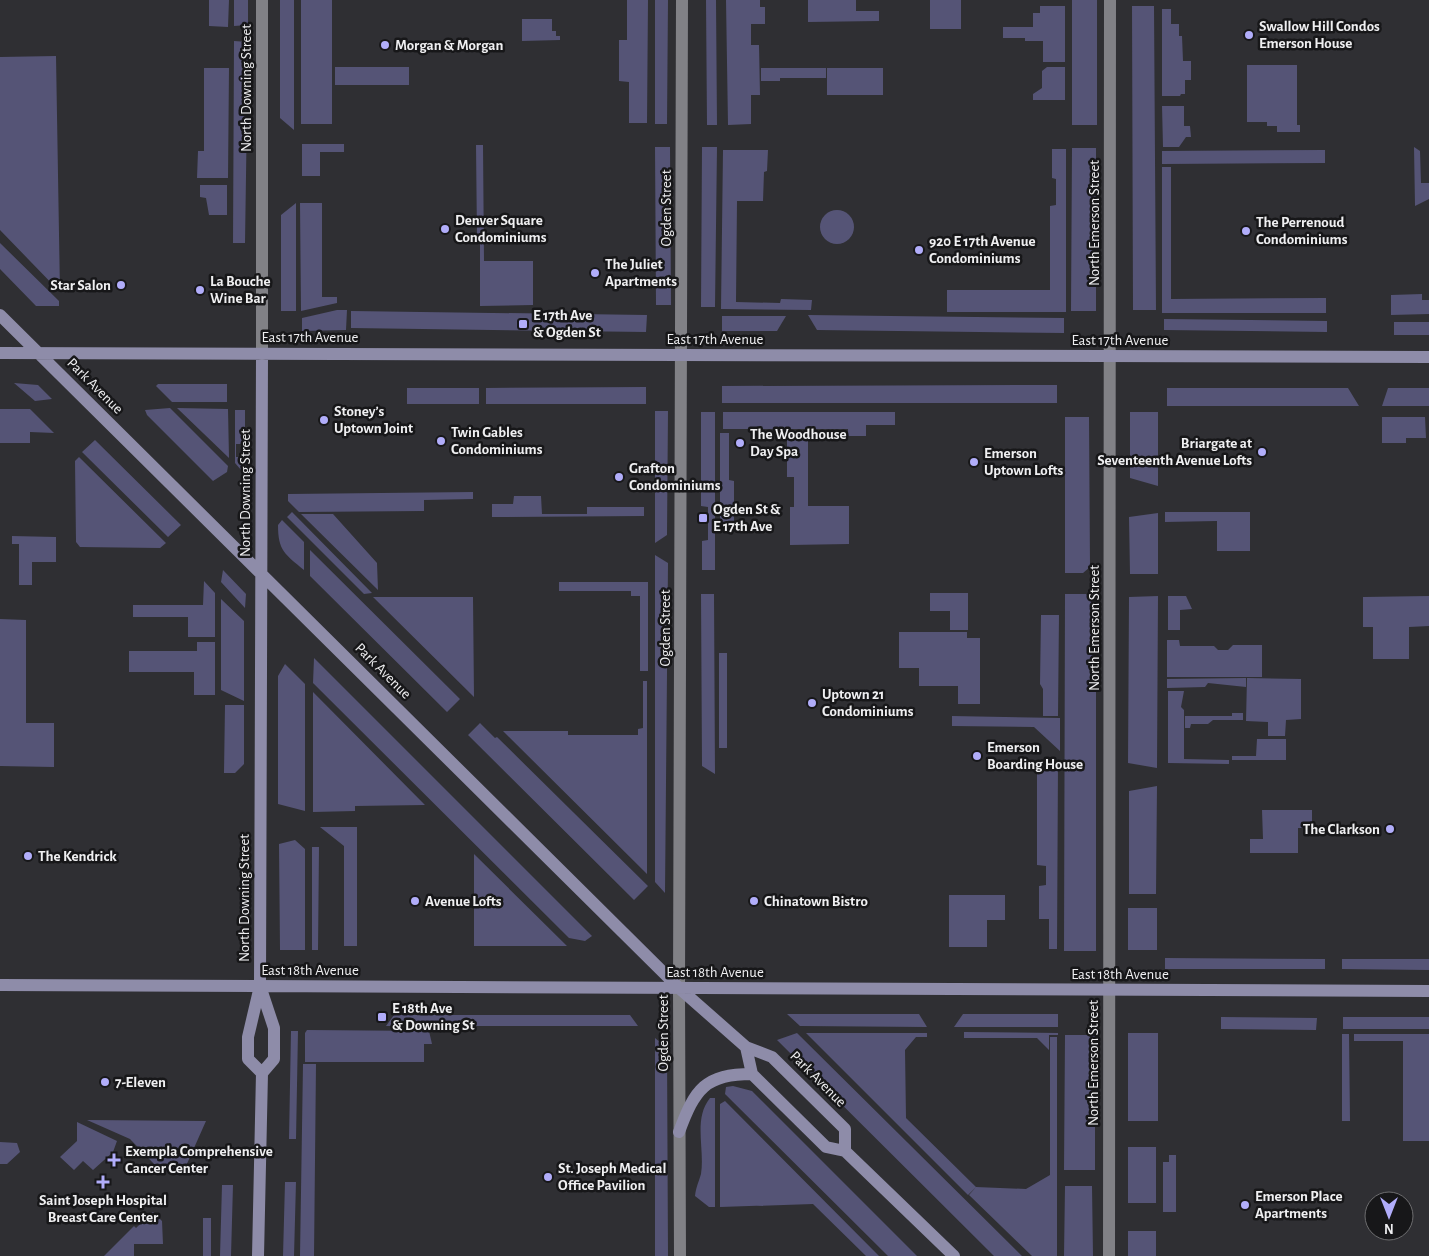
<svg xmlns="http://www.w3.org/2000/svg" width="1429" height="1256" viewBox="0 0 1429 1256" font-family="'Alegreya Sans',sans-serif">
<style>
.green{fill:#555476}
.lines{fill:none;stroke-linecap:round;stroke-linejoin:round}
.minor{stroke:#818186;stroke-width:12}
.tertiary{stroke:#818186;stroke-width:12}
.secondary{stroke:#8e8ca9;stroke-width:12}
.poi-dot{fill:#b1adfa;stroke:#171719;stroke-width:2}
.labels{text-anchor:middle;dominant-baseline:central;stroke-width:5;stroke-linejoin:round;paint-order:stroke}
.poi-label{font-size:15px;font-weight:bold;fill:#efeff1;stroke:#171719;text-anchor:start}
.street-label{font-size:15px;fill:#efeff1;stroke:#171719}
</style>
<rect width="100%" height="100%" fill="#2f2f33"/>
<path class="green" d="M209 0H229L228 27 209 26Z
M234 0H248V25L234 26Z
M280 0H294V130L280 118Z
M301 0H332V124H301Z
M627 0H648L647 123H629V82L619 81V40H627Z
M655 0H668L667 124H655Z
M706 0H716L717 125H707Z
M726 0H760V7H765V24H751V45H759L760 95H751V124L728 125Z
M808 0H856V11H879V21L808 22Z
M930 0H961V29H930Z
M1072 0H1097V125H1072Z
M1040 6H1065V62H1043V41H1025V38H1003V27H1033V13H1040Z
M1132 6H1154L1156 310H1133Z
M1162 9H1171V24H1179V36H1182L1183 61H1191V80H1185V94H1181L1180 96H1162Z
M522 19H552V31H556V36H560V40L522 41Z
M234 41 248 42 245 243H233Z
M56 56 60 292 0 230V57Z
M1247 65H1297V125H1300V132H1277V126H1267V122H1247Z
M335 67H409V85H335Z
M1047 67H1065V100H1033V94L1042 88V71Z
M204 68H229L228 178H197L198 151H204Z
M761 68H826V78H780V81H761Z
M827 68H883V95H827Z
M1162 106H1184V126H1190L1191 137H1186L1179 147H1163Z
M302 144H344V152H320V176H302Z
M476 145H483L484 261H533V305L480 306V239H477Z
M655 147H670L671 305H656Z
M702 147H717L715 307H701Z
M1414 147 1420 151 1421 183H1429V199L1415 206Z
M1072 148H1096V311H1071Z
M1052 149H1066V312H947V290H1050V206L1056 205V179L1052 178Z
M723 150H768L767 171 764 172 763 201H737L736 302 780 303 781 299 812 300 811 310 721 309Z
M1325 150V163L1162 164V151Z
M1162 167H1171V299L1326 298V313H1162Z
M200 185H227V215H209L206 198 200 197Z
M296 203V311H281V215Z
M300 203H322V297H337V303L301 311Z
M820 227a17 17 0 1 1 34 0a17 17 0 1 1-34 0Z
M0 243 59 301V306H36L0 269Z
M1422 294V300H1429V314L1391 315V295Z
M337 310H347L346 330 302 331V318Z
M351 311 647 315 646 332 351 328Z
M808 315 1064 318V333L817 330Z
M722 316H786L777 331H722Z
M1164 319 1327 321V332L1164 330Z
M1394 322H1429V335H1394Z
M14 383 38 385 52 399 35 401Z
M158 384H227V402H172L156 386Z
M1057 385V403H722V386Z
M646 387V404H486V388Z
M407 388H479V404H407Z
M1167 388H1348L1359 406H1167Z
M1388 388H1429V406H1382Z
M170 408 228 466 227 472 213 481 147 415 145 410Z
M177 408 228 409 229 458Z
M0 409H30L54 433 30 432V443H0Z
M235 410H245V444H236V457H246V467L242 471 235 463Z
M655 411H668L667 535 655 543Z
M701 412H715V570H702V541L708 540V507L701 506Z
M723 412H895V425H866V436H848V429H723Z
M1130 412H1158V486L1130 478Z
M1065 417H1089L1090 567 1083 573H1065Z
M1382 417H1425L1426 438H1406V443H1382Z
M808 431V506H849V544L790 545V507H794V477H787V432Z
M720 433H729V480L734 481V524H720Z
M95 440 181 525 168 537 82 452Z
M79 457 166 543 160 548 80 547 76 542 75 461Z
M473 492V499L424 500V511L299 512 288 501V494Z
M514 496H541L542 514H587V507H644V516L492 517V504H513Z
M292 512 372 593 364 594 287 517Z
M1165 512H1250V551H1217V521L1165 522Z
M1158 513V574H1130L1129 517Z
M301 514H333L377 563 378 590Z
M282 520 304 542V570C285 554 278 551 278 525Z
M12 536 56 537V562H32V585H19V544H12Z
M310 550 460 699 447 712 310 576Z
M655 555 668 563 665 893 655 882Z
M223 570 246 594 245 608 221 582Z
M204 581 215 593V637H188V617H133V605H203Z
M559 582H648V671H640V596H631V591H559Z
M930 593H968V630H950V611H930Z
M701 594H714L715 774 702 766Z
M1065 594H1086L1096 604V951H1064Z
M1158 596 1157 768 1128 763 1129 597Z
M1168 596H1186L1192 609 1180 610V630H1168Z
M1429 596V626L1409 627V659H1373V627H1363V597Z
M373 597H473L474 697Z
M221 599 244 621V701L221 690Z
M1041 615H1059L1058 716H1043V689L1040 684Z
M0 619 26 620V723H54V767L0 766Z
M899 632H967V638H980V704H958V686H919V668H899Z
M1167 640H1179L1180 646H1214L1218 650H1228L1233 645H1262V677H1167Z
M197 642H215V695H194V672H129V651H197Z
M719 653H727V748H719Z
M314 658 592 936 585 941 569 938 313 683Z
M285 664 305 684V811L278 804V676Z
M1246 678V687L1208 683 1205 687 1167 688V679Z
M1247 678 1301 679V719L1286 720 1285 736H1268V722L1246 721Z
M643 681H647V874L503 731H568V735H638V729L643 728Z
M1168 691H1184L1181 707 1184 710V759L1229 760V764L1168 763Z
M313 692 425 805 355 806V811L313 812Z
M225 705H244V764L235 773H224Z
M1232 713H1243V720H1213L1208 724H1191L1190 728H1185V716H1232Z
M952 716 1060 718V751L1034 727 952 726Z
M480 723 495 738 497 737 648 886 634 900 468 735Z
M1257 739H1286V760H1232V756H1256Z
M1043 762H1058L1057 949H1049V919H1039V886L1046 885V866L1037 865V772H1043Z
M1157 786 1156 894H1129V791Z
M1262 810H1312V828H1298V853H1250V839H1263Z
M320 827H357V946H344V846Z
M295 840 305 849V950H280L279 844Z
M312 847H319L318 950H312Z
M474 854 567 946H474Z
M949 895H1005V920H987V947H949Z
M1128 908H1157V950H1128Z
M1165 958 1325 959V969H1165Z
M1342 959H1429V970L1342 969Z
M787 1014H919L927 1027 800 1026Z
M963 1014H1058V1027H954Z
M394 1015H630L638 1026H386Z
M1221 1017 1317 1018 1316 1030 1221 1029Z
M1343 1017H1429V1029H1343Z
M307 1030 429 1031 432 1044H424V1062H305V1033Z
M291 1031H298L296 1139H289Z
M964 1032 1058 1033V1035H1049V1050L1037 1038H964Z
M797 1033 1022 1256H994L777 1040Z
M806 1033H927V1037H916L905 1050 906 1118 976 1187 968 1195Z
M1128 1033H1158V1121H1128Z
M1342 1034H1349L1350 1121H1342Z
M1354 1034H1429V1141H1403V1041H1354Z
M1065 1035H1095V1170H1064Z
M1050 1037H1057V1256H1032L969 1195 976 1187 1026 1189 1050 1175Z
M655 1038 667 1048 668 1256H655Z
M303 1064H316L314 1256H300Z
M733 1086 752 1091 917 1256H888L725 1094 726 1087Z
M710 1098H715V1207H709L695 1196C696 1187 699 1181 701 1174 705 1149 693 1119 710 1098Z
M725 1101 879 1256H866L813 1204 720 1207V1104Z
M87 1120 206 1121 182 1175 177 1168 155 1165 130 1139Z
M77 1122 117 1141 113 1152 93 1170 83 1161 74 1170 60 1157 77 1141Z
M0 1142 17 1143 20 1152 7 1164H0Z
M1128 1147H1156V1203H1128Z
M1169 1155H1176V1212H1163V1162H1169Z
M285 1182H296L294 1256H283Z
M222 1185H233L231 1256H220Z
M1065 1186H1092L1093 1256H1064Z
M153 1212 162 1221 163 1244H134V1256H104L134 1226 136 1228Z
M203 1218H211V1256H203Z
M1128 1231H1156V1256H1128Z"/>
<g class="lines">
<path class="minor" d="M1109 1256 1110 0"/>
<path class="tertiary" d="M262 0V354
M680 1256 679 988 682 0"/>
<path class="secondary" d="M0 315 679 988 746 1047 772 1057 845 1129V1151
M0 353 1429 357
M262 354 260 986 248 1037V1059L262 1073
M0 985 1429 991
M746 1047 752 1074 826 1147 845 1151 954 1256
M679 1132C695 1089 705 1074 752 1074
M258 1256 262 1073 274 1059V1028L260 986"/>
</g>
<g class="poi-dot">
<circle cx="1249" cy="35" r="5"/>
<circle cx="385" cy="45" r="5"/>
<circle cx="445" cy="229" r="5"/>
<circle cx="1246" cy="231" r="5"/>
<circle cx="919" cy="250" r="5"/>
<circle cx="595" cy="273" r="5"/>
<circle cx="121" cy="285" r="5"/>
<circle cx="200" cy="290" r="5"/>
<rect x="518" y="319" width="10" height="10" rx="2.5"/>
<circle cx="324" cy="420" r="5"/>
<circle cx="441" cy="441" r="5"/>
<circle cx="740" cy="443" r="5"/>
<circle cx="1262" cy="452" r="5"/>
<circle cx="974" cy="462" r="5"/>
<circle cx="619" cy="477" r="5"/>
<rect x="698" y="513" width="10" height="10" rx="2.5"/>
<circle cx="812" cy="703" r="5"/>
<circle cx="977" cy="756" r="5"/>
<circle cx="1390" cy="829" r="5"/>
<circle cx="28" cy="856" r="5"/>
<circle cx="415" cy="901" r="5"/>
<circle cx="754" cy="901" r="5"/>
<rect x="377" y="1012" width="10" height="10" rx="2.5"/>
<circle cx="105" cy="1082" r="5"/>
<path d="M111.5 1152.5h5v5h5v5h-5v5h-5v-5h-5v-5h5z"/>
<circle cx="548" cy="1177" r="5"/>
<path d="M100.5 1174.5h5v5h5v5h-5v5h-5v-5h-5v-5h5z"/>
<circle cx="1245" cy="1205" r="5"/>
</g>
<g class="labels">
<g class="poi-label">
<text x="1259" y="26">Swallow Hill Condos<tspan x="1259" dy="17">Emerson House</tspan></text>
<text x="395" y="45">Morgan &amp; Morgan</text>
<text x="455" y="220">Denver Square<tspan x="455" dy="17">Condominiums</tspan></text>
<text x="1256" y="222">The Perrenoud<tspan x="1256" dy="17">Condominiums</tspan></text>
<text x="929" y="241">920 E 17th Avenue<tspan x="929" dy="17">Condominiums</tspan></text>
<text x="605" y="264">The Juliet<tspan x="605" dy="17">Apartments</tspan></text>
<text x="210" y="281">La Bouche<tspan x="210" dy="17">Wine Bar</tspan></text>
<text x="111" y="285" text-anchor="end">Star Salon</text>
<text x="533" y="315">E 17th Ave<tspan x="533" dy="17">&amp; Ogden St</tspan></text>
<text x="334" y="411">Stoney’s<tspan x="334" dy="17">Uptown Joint</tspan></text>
<text x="451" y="432">Twin Gables<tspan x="451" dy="17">Condominiums</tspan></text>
<text x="750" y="434">The Woodhouse<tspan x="750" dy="17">Day Spa</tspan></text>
<text x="1252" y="443" text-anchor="end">Briargate at<tspan x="1252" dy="17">Seventeenth Avenue Lofts</tspan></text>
<text x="984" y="453">Emerson<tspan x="984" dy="17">Uptown Lofts</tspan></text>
<text x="629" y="468">Grafton<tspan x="629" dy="17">Condominiums</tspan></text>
<text x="713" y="509">Ogden St &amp;<tspan x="713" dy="17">E 17th Ave</tspan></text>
<text x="822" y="694">Uptown 21<tspan x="822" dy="17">Condominiums</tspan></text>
<text x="987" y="747">Emerson<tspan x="987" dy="17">Boarding House</tspan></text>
<text x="1380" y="829" text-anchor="end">The Clarkson</text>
<text x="38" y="856">The Kendrick</text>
<text x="425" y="901">Avenue Lofts</text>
<text x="764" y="901">Chinatown Bistro</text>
<text x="392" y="1008">E 18th Ave<tspan x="392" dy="17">&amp; Downing St</tspan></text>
<text x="115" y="1082">7-Eleven</text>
<text x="125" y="1151">Exempla Comprehensive<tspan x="125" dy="17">Cancer Center</tspan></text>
<text x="558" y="1168">St. Joseph Medical<tspan x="558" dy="17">Office Pavilion</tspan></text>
<text x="1255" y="1196">Emerson Place<tspan x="1255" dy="17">Apartments</tspan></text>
<text x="103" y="1200" text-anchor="middle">Saint Joseph Hospital<tspan x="103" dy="17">Breast Care Center</tspan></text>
</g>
<g class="street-label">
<text transform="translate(246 88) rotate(-90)">North Downing Street</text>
<text transform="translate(666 208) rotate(-90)">Ogden Street</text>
<text transform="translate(1094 223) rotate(-90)">North Emerson Street</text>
<text x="310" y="337">East 17th Avenue</text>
<text x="715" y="339">East 17th Avenue</text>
<text x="1120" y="340">East 17th Avenue</text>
<text transform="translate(95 386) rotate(45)">Park Avenue</text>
<text transform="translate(245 493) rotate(-90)">North Downing Street</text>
<text transform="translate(665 628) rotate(-90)">Ogden Street</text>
<text transform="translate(1094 628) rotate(-90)">North Emerson Street</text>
<text transform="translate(383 671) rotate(45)">Park Avenue</text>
<text transform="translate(244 898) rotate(-90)">North Downing Street</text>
<text x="310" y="970">East 18th Avenue</text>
<text x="715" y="972">East 18th Avenue</text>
<text x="1120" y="974">East 18th Avenue</text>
<text transform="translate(663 1033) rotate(-90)">Ogden Street</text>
<text transform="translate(1093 1063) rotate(-90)">North Emerson Street</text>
<text transform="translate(818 1079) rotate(45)">Park Avenue</text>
</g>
</g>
<g transform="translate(1389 1216) rotate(180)"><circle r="24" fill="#171719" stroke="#6d6d6f"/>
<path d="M0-4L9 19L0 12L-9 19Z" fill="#b1adfa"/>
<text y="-8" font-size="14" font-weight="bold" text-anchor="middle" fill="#efeff1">N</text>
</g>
</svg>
